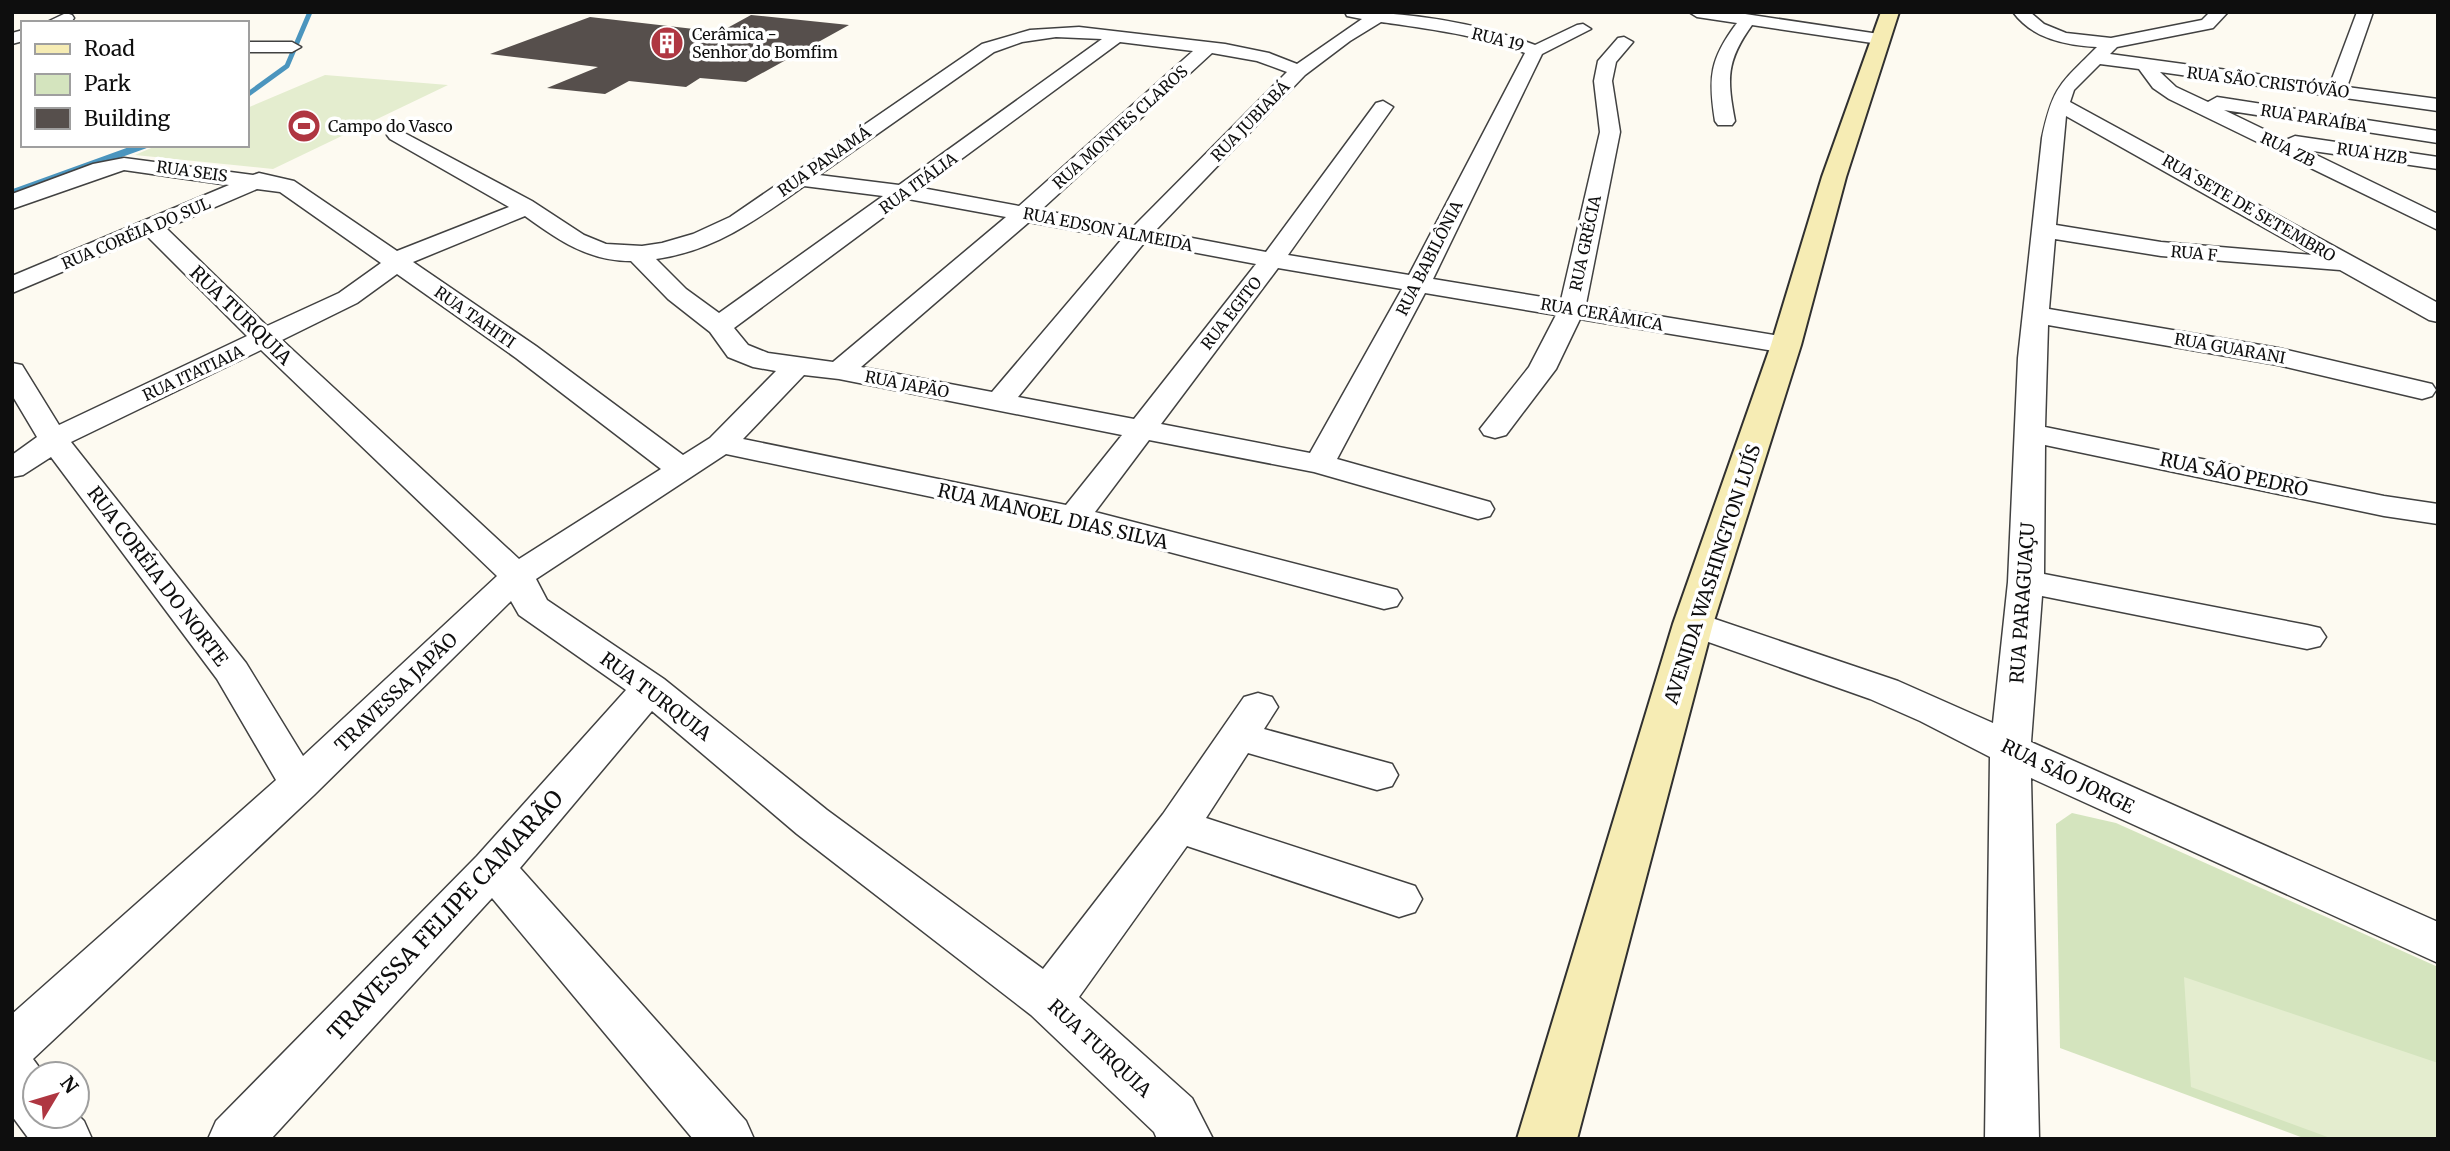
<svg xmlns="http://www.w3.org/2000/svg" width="2450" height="1151" viewBox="0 0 2450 1151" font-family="Merriweather,serif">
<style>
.green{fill:#d4e4be}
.pitch{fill:#e4edcf}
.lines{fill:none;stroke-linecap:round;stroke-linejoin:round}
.stream-far1{stroke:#4b95be;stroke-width:5}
.stream{stroke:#4b95be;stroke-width:7}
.building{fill:#564f4c}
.minor-casing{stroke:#414141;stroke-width:3}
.secondary-casing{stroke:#303030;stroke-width:4}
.minor{fill:#fff;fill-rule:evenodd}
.secondary{fill:#f6ecb4;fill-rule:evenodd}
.labels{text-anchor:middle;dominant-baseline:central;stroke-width:7;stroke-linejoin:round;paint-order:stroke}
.far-poi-label{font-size:16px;fill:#0e0e0e;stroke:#fff;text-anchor:start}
.far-street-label{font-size:16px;fill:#0e0e0e;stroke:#fff}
.street-label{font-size:19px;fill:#0e0e0e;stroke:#fff}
.near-street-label{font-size:23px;fill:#0e0e0e;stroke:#fff}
</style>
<rect width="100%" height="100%" fill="#fdfaf1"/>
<path class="green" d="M2072 813 2116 823 2438 967V1139H2306L2060 1048 2056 824Z"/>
<path class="pitch" d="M325 75 448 85 273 169 135 155 158 145H247V108Z
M2184 977 2438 1063V1139H2333L2191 1087Z"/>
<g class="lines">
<path class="stream-far1" d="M247 95 287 66 310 12"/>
<path class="stream" d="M12 193 145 145"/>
</g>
<path class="building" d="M751 15 849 25 746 82 700 78 686 87 629 81 605 94 547 88 598 67 490 54 590 17 720 32Z"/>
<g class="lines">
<defs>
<path id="minor" d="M1345 12C1408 12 1476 22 1535 45L1577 25 1583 24 1591 29 1542 54 1433 279 1561 300 1600 132 1594 81 1598 61 1618 38 1624 37 1633 42 1616 62 1612 81 1620 132 1586 304 1786 337 1796 339 1800 345 1796 351 1786 353 1580 319 1556 369 1506 435 1495 438 1484 435 1480 429 1529 367 1556 315 1425 293 1337 459 1490 502 1494 509 1490 516 1478 519 1314 472 1149 440 1095 512 1397 590 1402 598 1397 606 1384 609 1071 526 726 454 536 579 547 600 664 679 827 810 1043 969 1163 814 1244 697 1258 693 1272 697 1278 707 1264 729 1392 764 1398 775 1392 786 1377 790 1248 753 1206 818 1415 886 1422 899 1415 912 1399 917 1187 846 1079 997 1192 1098 1213 1139H1157L1154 1132 1031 1015 797 834 652 711 520 868 746 1121 754 1139H693L492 898 271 1139H208L216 1121 477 856 626 690 519 615 511 601 314 795 33 1059 44 1074H35V1116H77V1114L84 1121 92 1139H29L12 1116V1014L276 780 217 679 51 457 23 475 12 477V455L37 437 12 395V363L22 365 59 425 247 336 147 236 12 293V276L229 185 124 170 12 209V194L93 164 124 158 253 175 259 173 294 181 397 251 509 207 390 139 387 135 390 131 397 129 532 201 584 235 606 244 642 246 662 243 693 234 730 217 982 44 1030 30 1079 27 1225 44 1269 53 1297 64 1362 19 1347 16ZM1381 22C1429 29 1480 35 1525 53L1409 275 1288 255 1393 107 1383 101 1376 103 1266 252 1155 231 1305 75 1350 41ZM1056 37 1102 39 899 185 819 175 994 52 1022 42ZM1120 42 1193 51 1019 206 922 188ZM1212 53 1257 61 1287 72 1133 227 1041 210ZM804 186 883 196 719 313 686 289 656 259C714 251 758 219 804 186ZM257 189 280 192 381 263 339 293 267 326 166 228ZM908 199 1006 217 833 362 768 353 748 345 734 328ZM525 216C558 240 588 261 631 261L668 299 710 332 728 357 753 367 776 371 710 438 683 455 536 346 413 262ZM1029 222 1122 239 992 392 861 367ZM1144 243 1256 264 1134 419 1018 397ZM1278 268 1402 289 1310 453 1161 424ZM397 274 516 358 661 469 519 559 282 340 357 303ZM261 350 497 576 303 756 246 663 71 442ZM804 375 839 379 1122 435 1066 505 743 439Z
M1689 12H1732L1879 34 1888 39 1879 44 1752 25C1726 61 1727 79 1735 121L1732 125H1718L1715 121C1708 77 1710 59 1737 23L1697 17Z
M2013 12H2030L2044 24 2066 33 2111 38 2202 20 2210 12H2228L2213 28 2117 47 2110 54 2330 84 2357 12H2373L2347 87 2438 99V111L2160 72 2176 87 2208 102 2217 97 2438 131V143L2224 110 2286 140 2295 136 2438 157V169L2306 150 2438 214V230L2169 99 2153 88 2139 69 2100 64 2074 90 2070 102 2438 303V322L2429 320 2340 270 2161 256 2055 239 2049 309 2278 348 2432 384 2436 390 2432 396 2422 399 2278 365 2048 325 2045 427 2384 496 2438 504V524L2384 516 2045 445 2044 574 2307 625 2320 628 2326 637 2320 646 2307 649 2042 596 2031 742 2438 922V963L2031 778 2039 1139H1985L1990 757 1920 721 1870 699 1680 632 1675 624 1680 616 1693 612 1706 616 1898 681 1993 723 2008 582 2018 358 2042 138C2053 86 2060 84 2097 47 2065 45 2033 39 2013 12ZM2066 116 2313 255 2161 242 2056 225Z
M66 13 72 15 74 18 72 21 45 23Z
M23 30V41L12 44V33Z
M247 42H292L301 47 292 52H247Z"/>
<path id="secondary" d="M1881 12H1899L1846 177 1801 345 1713 624 1577 1139H1517L1673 624 1771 345 1822 177Z"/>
</defs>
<use href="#minor" class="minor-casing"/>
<use href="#secondary" class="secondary-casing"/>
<use href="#minor" class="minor"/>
<use href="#secondary" class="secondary"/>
</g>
<defs>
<symbol id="building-disc" viewBox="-11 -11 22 22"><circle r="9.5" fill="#af3641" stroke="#fff"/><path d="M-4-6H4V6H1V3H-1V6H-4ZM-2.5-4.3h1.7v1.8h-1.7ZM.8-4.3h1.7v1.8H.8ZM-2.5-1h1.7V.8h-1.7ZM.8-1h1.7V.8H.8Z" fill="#fff"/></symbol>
<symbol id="stadium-disc" viewBox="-11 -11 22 22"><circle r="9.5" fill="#af3641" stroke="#fff"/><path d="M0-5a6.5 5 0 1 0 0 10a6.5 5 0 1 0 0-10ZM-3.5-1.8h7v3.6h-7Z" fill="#fff"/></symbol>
</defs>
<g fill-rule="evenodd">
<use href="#building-disc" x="648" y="24" width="38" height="38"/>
<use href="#stadium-disc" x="285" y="107" width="38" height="38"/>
</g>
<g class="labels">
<g class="far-poi-label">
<text x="692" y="34">Cerâmica -<tspan x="692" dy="18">Senhor do Bomfim</tspan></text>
<text x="328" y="126">Campo do Vasco</text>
</g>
<g class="far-street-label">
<text transform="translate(1498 39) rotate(14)">RUA 19</text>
<text transform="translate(2268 82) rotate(7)">RUA SÃO CRISTÓVÃO</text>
<text transform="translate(2314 118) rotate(9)">RUA PARAÍBA</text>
<text transform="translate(1250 121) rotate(-46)">RUA JUBIABÁ</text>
<text transform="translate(1120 127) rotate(-42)">RUA MONTES CLAROS</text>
<text transform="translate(2288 149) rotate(26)">RUA ZB</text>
<text transform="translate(2372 153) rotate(8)">RUA HZB</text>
<text transform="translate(824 161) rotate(-35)">RUA PANAMÁ</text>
<text transform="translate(192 171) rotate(8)">RUA SEIS</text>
<text transform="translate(918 183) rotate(-36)">RUA ITÁLIA</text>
<text transform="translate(2249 208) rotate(30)">RUA SETE DE SETEMBRO</text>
<text transform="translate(1108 229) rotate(11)">RUA EDSON ALMEIDA</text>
<text transform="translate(136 233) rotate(-23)">RUA CORÉIA DO SUL</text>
<text transform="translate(1585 243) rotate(-78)">RUA GRÉCIA</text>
<text transform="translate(2194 253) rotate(5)">RUA F</text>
<text transform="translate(1429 258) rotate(-63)">RUA BABILÔNIA</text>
<text transform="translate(1231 313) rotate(-52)">RUA EGITO</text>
<text transform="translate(1602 314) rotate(10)">RUA CERÂMICA</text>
<text transform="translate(475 317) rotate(35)">RUA TAHITI</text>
<text transform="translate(2230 348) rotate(10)">RUA GUARANI</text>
<text transform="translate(193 373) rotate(-25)">RUA ITATIAIA</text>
<text transform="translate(907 384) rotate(11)">RUA JAPÃO</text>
</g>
<g class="street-label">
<text transform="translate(241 315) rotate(44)">RUA TURQUIA</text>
<text transform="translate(2234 474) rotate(12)">RUA SÃO PEDRO</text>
<text transform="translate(1053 516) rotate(13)">RUA MANOEL DIAS SILVA</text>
<text transform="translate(1712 574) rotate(-72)">AVENIDA WASHINGTON LUÍS</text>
<text transform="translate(158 576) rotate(53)">RUA CORÉIA DO NORTE</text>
<text transform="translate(2022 603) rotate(-86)">RUA PARAGUAÇU</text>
<text transform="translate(396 692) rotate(-44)">TRAVESSA JAPÃO</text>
<text transform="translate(656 696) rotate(37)">RUA TURQUIA</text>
<text transform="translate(2068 776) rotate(26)">RUA SÃO JORGE</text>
<text transform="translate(1100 1048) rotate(43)">RUA TURQUIA</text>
</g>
<g class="near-street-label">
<text transform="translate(445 915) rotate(-47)">TRAVESSA FELIPE CAMARÃO</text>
</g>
</g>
<rect width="2450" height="1151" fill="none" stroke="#0e0e0e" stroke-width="28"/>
<rect x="21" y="21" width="228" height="126" fill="#ffffff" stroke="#9f9f9f" stroke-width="2"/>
<rect x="35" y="44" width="35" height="10" fill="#f6ecb4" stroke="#9f9f9f" stroke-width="2"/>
<text x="84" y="56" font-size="21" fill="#0e0e0e">Road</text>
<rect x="35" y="74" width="35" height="21" fill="#d4e4be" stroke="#9f9f9f" stroke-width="2"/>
<text x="84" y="91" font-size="21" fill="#0e0e0e">Park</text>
<rect x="35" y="108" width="35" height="21" fill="#564f4c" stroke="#9f9f9f" stroke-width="2"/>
<text x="84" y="126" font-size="21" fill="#0e0e0e">Building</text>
<g transform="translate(56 1095) rotate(52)"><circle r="33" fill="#ffffff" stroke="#9f9f9f" stroke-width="2"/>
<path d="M0-5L12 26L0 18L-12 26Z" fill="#af3641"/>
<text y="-10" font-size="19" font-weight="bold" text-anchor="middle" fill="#0e0e0e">N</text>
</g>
</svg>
